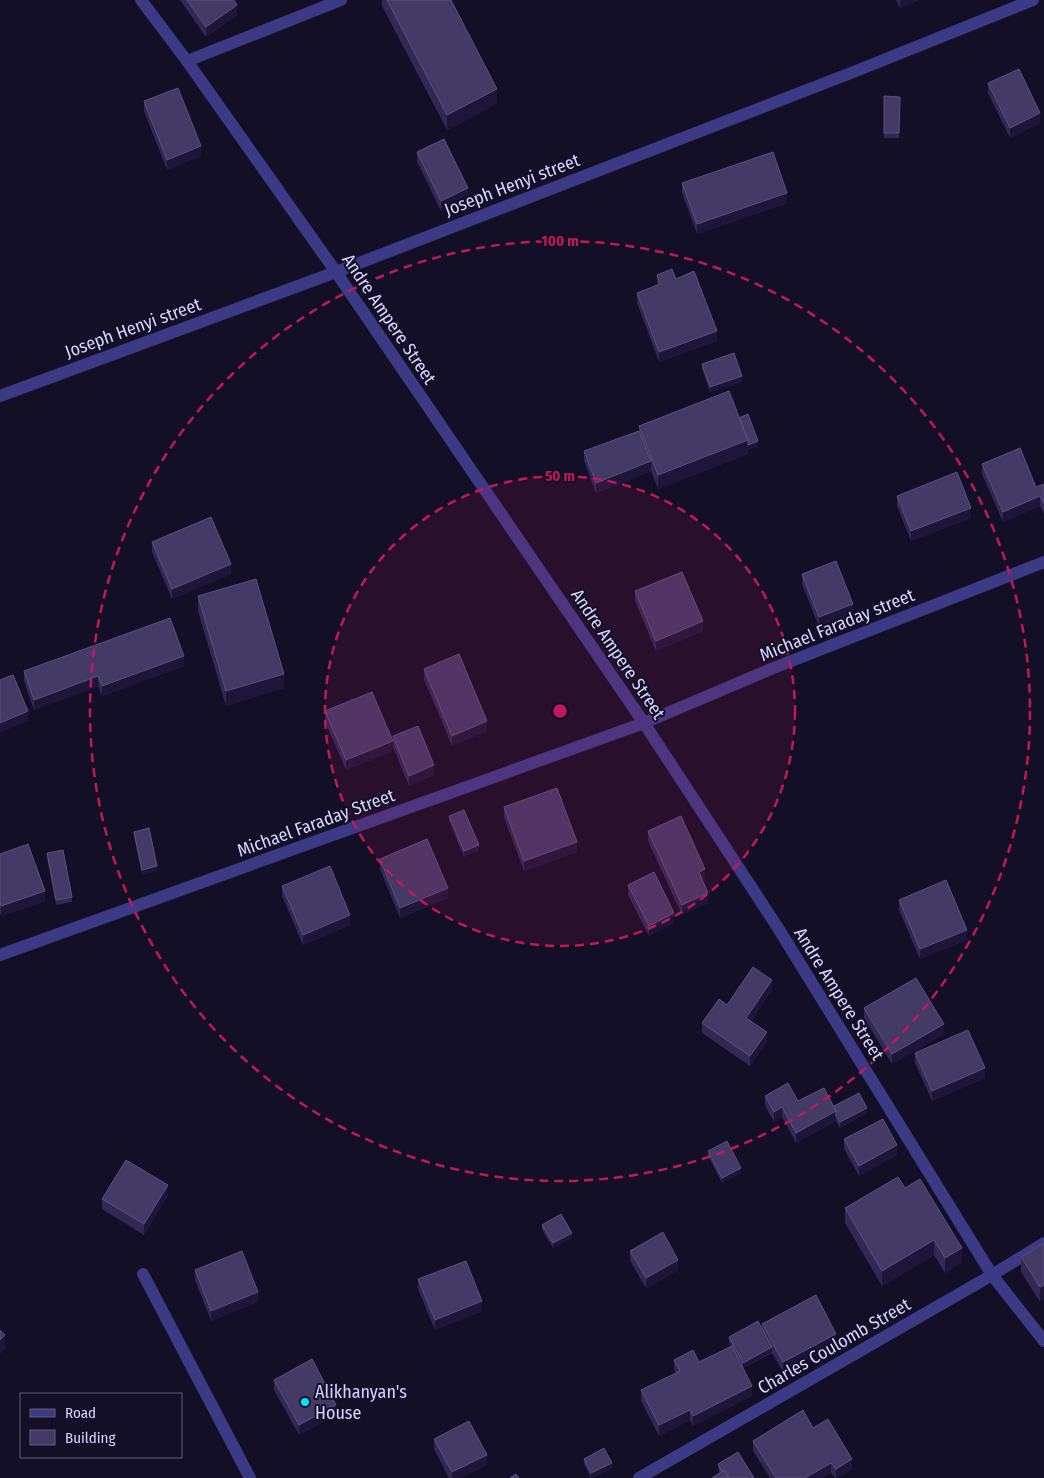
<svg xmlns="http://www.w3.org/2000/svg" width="1044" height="1478" viewBox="0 0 1044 1478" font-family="'Fira Sans Condensed',sans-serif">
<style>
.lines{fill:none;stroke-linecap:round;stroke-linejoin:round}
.service{stroke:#3d3a85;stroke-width:12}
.minor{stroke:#3d3a85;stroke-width:12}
.wall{fill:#312854}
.shaded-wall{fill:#1d163a}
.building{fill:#433a66;stroke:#5a527e}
.ring{fill:none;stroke:#c2185b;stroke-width:2.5;stroke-dasharray:9 6}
.poi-dot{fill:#00e5ff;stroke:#130f26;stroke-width:2}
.labels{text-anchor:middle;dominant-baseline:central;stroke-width:4;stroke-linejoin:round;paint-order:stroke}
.street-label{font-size:18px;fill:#d9d4ff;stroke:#130f26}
.poi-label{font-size:18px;fill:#d9d4ff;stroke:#130f26;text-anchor:start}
.centre{fill:#c2185b;stroke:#130f26;stroke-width:2.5}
.ring-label{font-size:15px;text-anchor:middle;font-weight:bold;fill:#c2185b;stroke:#130f26;stroke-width:4;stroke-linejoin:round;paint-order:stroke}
</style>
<rect width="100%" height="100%" fill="#130f26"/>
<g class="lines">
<path class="service" d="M187 61 341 0
M143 1274 250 1478"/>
<path class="minor" d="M141 0 187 61 336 272 644 723 778 928 992 1275 1044 1341
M0 396 336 272 851 73 1033 0
M0 955 644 723 771 669 1044 562
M639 1478 992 1275 1044 1243"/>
</g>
<path class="wall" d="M180 0H234L237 15 206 37Z
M382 0H451L497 104 447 130 382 6Z
M896 0H919L900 8Z
M988 83 1040 123 1010 138 988 93Z
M884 96 900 97 899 138H884Z
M144 101 201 156 167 170 144 111Z
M417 152 468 198 441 211 417 162Z
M682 183 787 203 697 234 682 193Z
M657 275 676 279 717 341 659 362 637 303V293L657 285Z
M702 364 742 382 710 392 702 369Z
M739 418 758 446 748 450V454L658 489 651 471 596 493 584 461V451L639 431V426Z
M982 464 1036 487 1044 484V514L1040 506 1003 522 982 474Z
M897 496 971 518 911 541 897 506Z
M152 542 231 574 172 599 152 552Z
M802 574 853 614 819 627 802 584Z
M635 591 703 631 656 651 635 601Z
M198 596 284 688 226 706 198 611Z
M184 666 102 696 98 686 34 710 24 681V671Z
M424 669 487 731 452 746 424 679Z
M325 711 393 740V736L434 775 409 786 393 747V751L346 770 325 721Z
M504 807 577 852 524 871 504 817Z
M449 816 479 850 464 857 449 821Z
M648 831 705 879 703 880 708 903 682 915 648 841Z
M134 832 157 871 142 875 134 837Z
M47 853 72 897V902L56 905 47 858Z
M0 854 45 901 1 916 0 913Z
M380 859 448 898 400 918 380 869Z
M628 885 674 923 649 936 628 895Z
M282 886 350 925 303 945 282 896Z
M899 900 967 940 920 959 899 910Z
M772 990 751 1021 767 1042 750 1066 702 1033V1023L727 1005Z
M864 1008 944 1034 892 1064 864 1018Z
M915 1053 985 1078 932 1101 915 1063Z
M765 1096 834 1106 867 1113 840 1128 836 1121 796 1143 782 1117 774 1122 765 1106Z
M844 1139 897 1155 859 1176 844 1149Z
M708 1151 741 1173 722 1183 708 1156Z
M905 1188 962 1263 945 1273 934 1255 882 1286 845 1223V1208Z
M168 1195 144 1235 102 1209V1199Z
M542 1225 572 1238 553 1248 542 1230Z
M1044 1243 1040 1302 1021 1272V1257Z
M630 1251 678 1270 646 1288 630 1261Z
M195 1270 258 1302 211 1321 195 1280Z
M418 1279 482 1311 435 1330 418 1289Z
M762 1324 836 1344 783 1372 772 1353 743 1368 737 1356 752 1396 693 1426 690 1420 659 1436 641 1401V1390L676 1373 674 1370V1360L699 1362 731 1346 729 1342V1337L762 1329Z
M274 1380 336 1415 299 1435 274 1390Z
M813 1428 852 1469 838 1478H835L831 1473 822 1478H770L753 1451V1441Z
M434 1439 487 1465 460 1478H449L434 1449Z
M584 1459 612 1468 591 1478 584 1464Z
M718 1464 754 1478 720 1473 718 1469Z"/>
<path class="shaded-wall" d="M900 0H919L900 8Z
M237 5V15L206 37V27Z
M497 89V104L447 130V115Z
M1040 113V123L1010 138V128Z
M201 146V156L167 170V160Z
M468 188V198L441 211V201Z
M787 193V203L697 234V224Z
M717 331V341L659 362V352Z
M742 376V382L710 392V387Z
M748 440 758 441V446L748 450V454L658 489V475Z
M651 461V471L596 493V483Z
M1040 496V506L1003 522V512Z
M971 508V518L911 541V531Z
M231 564V574L172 599V589Z
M853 604V614L819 627V617Z
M703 621V631L656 651V641Z
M184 656V666L102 696V686Z
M284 674V688L226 706V691Z
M98 676V686L34 710V700Z
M28 711V721L0 733V723Z
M487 721V731L452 746V736Z
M393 741V751L346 770V760Z
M434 765V775L409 786V776Z
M577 842V852L524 871V861Z
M479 845V850L464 857V851Z
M157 866V871L142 875V870Z
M705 869V879L699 882V872Z
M448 888V898L400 918V908Z
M45 891V901L1 916V906Z
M708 893V903L682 915V905Z
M674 913V923L649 936V926Z
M350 915V925L303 945V935Z
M967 930V940L920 959V949Z
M772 980V990L746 1028V1018Z
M944 1024V1034L892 1064V1054Z
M767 1032V1042L750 1066V1056Z
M985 1068V1078L932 1101V1091Z
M782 1107V1117L774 1122V1112Z
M867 1108V1113L840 1128V1122Z
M836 1111V1121L796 1143V1133Z
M897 1145V1155L859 1176V1166Z
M741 1168V1173L722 1183V1178Z
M168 1185V1195L144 1235V1224Z
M572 1233V1238L553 1248V1243Z
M934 1240V1255L882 1286V1271Z
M962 1248V1263L945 1273V1258Z
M678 1260V1270L646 1288V1278Z
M1044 1285V1299L1040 1302V1287Z
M258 1292V1302L211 1321V1311Z
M482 1301V1311L435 1330V1320Z
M836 1334V1344L783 1372V1362Z
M5 1335V1349L0 1354V1340Z
M772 1347V1352L743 1368V1363Z
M752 1386V1396L693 1426V1416Z
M336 1405V1415L299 1435V1425Z
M690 1410V1420L659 1436V1425Z
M487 1455V1465L460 1478H452V1472Z
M852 1459V1469L838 1478H836V1469Z
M612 1463V1468L591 1478V1473Z
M831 1463V1473L822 1478H805Z"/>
<path class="building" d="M187 0H234L237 5 206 27Z
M387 0H451L497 89 447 115Z
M1019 69 1040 113 1010 128 988 83Z
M178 88 201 146 167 160 144 101Z
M884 96 900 97 899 133H884Z
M444 139 468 188 441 201 417 152Z
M773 152 787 193 697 224 682 183Z
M672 269 676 279 694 271 717 331 659 352 637 293 660 284 657 275Z
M734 353 742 376 710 387 702 364Z
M729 391 748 440 658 475 639 426Z
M748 414 758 441 748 445V440L739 418Z
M639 431 651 461 596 483 584 451Z
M1020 448 1036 487 1044 484V504L1040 496 1003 512 982 464Z
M957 472 971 508 911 531 897 496Z
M211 517 231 564 172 589 152 542Z
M836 561 853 604 819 617 802 574Z
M682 572 703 621 656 641 635 591Z
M256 579 284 674 226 691 198 596Z
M170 618 184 656 102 686 98 676 34 700 24 671Z
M459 654 487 721 452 736 424 669Z
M13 675 28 711 0 723V680Z
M372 692 393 741 346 760 325 711Z
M418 726 434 765 409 776 393 736Z
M557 788 577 842 524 861 504 807Z
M464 810 479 845 464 851 449 816Z
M681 816 705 869 699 872 708 893 682 905 648 831Z
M149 828 157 866 142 870 134 832Z
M427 839 448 888 400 908 380 859Z
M28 844 45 891 1 906 0 902V854Z
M63 850 72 897 56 900 47 853Z
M330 866 350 915 303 935 282 886Z
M654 872 674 913 649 926 628 885Z
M946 880 967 930 920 949 899 900Z
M753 967 772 980 746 1018 767 1032 750 1056 702 1023 719 999 727 1005Z
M916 978 944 1024 892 1054 864 1008Z
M968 1030 985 1068 932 1091 915 1053Z
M788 1083 798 1101 824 1088 836 1111 796 1133 782 1107 774 1112 765 1096Z
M859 1093 867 1108 840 1122 836 1116V1111L834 1106Z
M883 1119 897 1145 859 1166 844 1139Z
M727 1141 741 1168 722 1178 708 1151Z
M126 1160 168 1185 144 1224 102 1199Z
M898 1177 905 1188 920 1179 962 1248 945 1258 934 1240 882 1271 845 1208Z
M561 1214 572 1233 553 1243 542 1225Z
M663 1232 678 1260 646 1278 630 1251Z
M1044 1243V1285L1040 1287 1021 1257Z
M242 1251 258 1292 211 1311 195 1270Z
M466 1261 482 1301 435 1320 418 1279Z
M816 1295 836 1334 783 1362 762 1324Z
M758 1321 772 1347 743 1363 729 1337Z
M0 1330 5 1335 0 1340Z
M732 1346 752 1386 693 1416 690 1410 659 1425 641 1390 680 1371 674 1360 693 1350 699 1362Z
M312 1359 336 1405 299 1425 274 1380Z
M803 1410 813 1428 828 1419 852 1459 836 1469 831 1463 805 1478H776L753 1441Z
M469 1421 487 1455 452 1472 434 1439Z
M604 1448 612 1463 591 1473 584 1459Z
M738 1452 754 1478H729L724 1470 722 1472 718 1464Z
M724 1470 729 1478H712Z
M516 1474 519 1478H510Z"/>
<circle cx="560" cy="711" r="235" fill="#c2185b" fill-opacity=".12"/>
<g class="ring">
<circle cx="560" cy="711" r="235"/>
<circle cx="560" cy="711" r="470"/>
</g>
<circle class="poi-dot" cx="305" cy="1402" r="5"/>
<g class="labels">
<g class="street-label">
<text transform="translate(512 185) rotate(-21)">Joseph Henyi street</text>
<text transform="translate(389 319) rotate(56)">Andre Ampere Street</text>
<text transform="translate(133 328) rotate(-20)">Joseph Henyi street</text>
<text transform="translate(837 625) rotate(-22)">Michael Faraday street</text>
<text transform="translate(618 654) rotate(56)">Andre Ampere Street</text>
<text transform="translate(316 823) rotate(-20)">Michael Faraday Street</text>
<text transform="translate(839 994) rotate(58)">Andre Ampere Street</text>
<text transform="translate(834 1346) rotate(-30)">Charles Coulomb Street</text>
</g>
<g class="poi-label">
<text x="315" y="1392">Alikhanyan's<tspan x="315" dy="21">House</tspan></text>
</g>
</g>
<circle cx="560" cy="711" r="8" class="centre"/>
<g class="ring-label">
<text x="560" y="246">100 m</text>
<text x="560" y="481">50 m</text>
</g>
<rect x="20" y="1393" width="162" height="65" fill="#130f26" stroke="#625e7d"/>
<rect x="30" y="1409" width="25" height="8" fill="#3d3a85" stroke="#625e7d"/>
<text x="65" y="1418" font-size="15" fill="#d9d4ff">Road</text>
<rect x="30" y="1430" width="25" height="15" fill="#433a66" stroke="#625e7d"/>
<text x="65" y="1443" font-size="15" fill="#d9d4ff">Building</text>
</svg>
